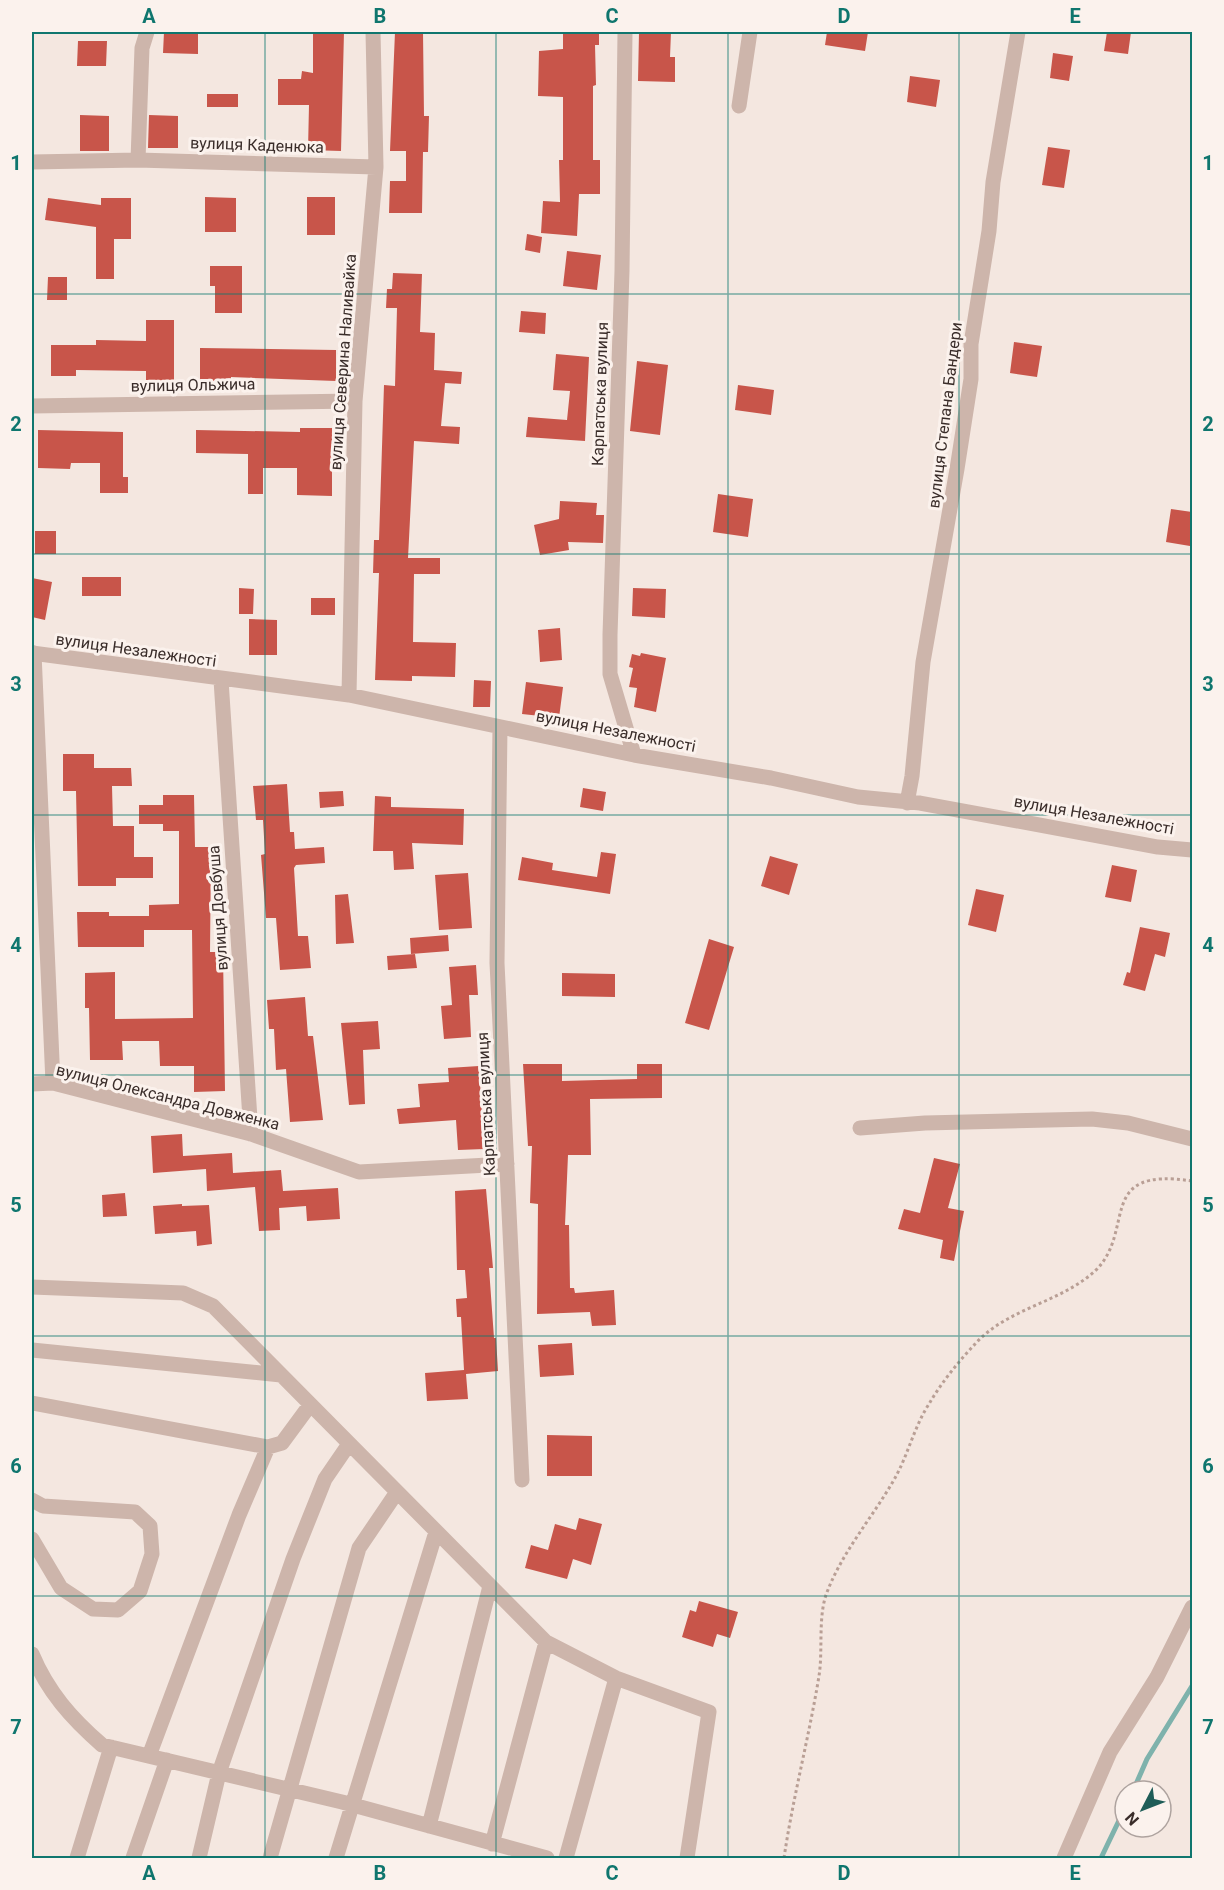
<svg xmlns="http://www.w3.org/2000/svg" width="1224" height="1890" viewBox="0 0 1224 1890" font-family="Roboto,sans-serif">
<style>
.lines{fill:none;stroke-linecap:round;stroke-linejoin:round}
.stream{stroke:#7eb2ac;stroke-width:5}
.building{fill:#c8554a}
.path{stroke:#b99f95;stroke-width:3;stroke-dasharray:3 3;stroke-linecap:butt}
.minor{stroke:#cdb5ab;stroke-width:15}
.grid{fill:none;stroke:#0f766e;stroke-width:1.5;stroke-opacity:0.55}
.labels{text-anchor:middle;dominant-baseline:central;stroke-width:6;stroke-linejoin:round;paint-order:stroke}
.street-label{font-size:16px;fill:#3a2d2a;stroke:#fbf2ed}
.neatline{fill:none;stroke:#0f766e;stroke-width:2}
.grid-label{font-size:20px;text-anchor:middle;font-weight:bold;fill:#0f766e}
</style>
<rect width="100%" height="100%" fill="#f4e7e0"/>
<g class="lines">
<path class="stream" d="M1133 1791 1147 1759 1192 1686
M1101 1858 1125 1808"/>
</g>
<path class="building" d="M164 32H198V54L163 53Z
M313 32H344L341 151 308 150 309 105H278V79H301L302 71 313 73Z
M395 32H423L424 116H429L428 152H423L422 213H389L390 181H406V151H390Z
M563 32H599V45H595L596 85 593 86V160H600V194H579L577 236 541 233 543 201 560 202 559 160H563V97L538 96 539 51 563 49Z
M639 32H671L670 57H675V82L638 81Z
M827 32H868L865 51 825 45Z
M1107 32H1131L1128 54 1104 51Z
M78 41H107L106 66H77Z
M1053 53 1073 56 1069 81 1050 78Z
M910 76 940 80 936 107 907 102Z
M207 94H238V107H207Z
M80 115 109 116V151H80Z
M149 115 178 116V148H148Z
M1048 147 1070 150 1064 188 1042 185Z
M205 197 236 198V232H205Z
M307 197H335V235H307Z
M48 198 101 205V198H131V239H114V279H96V227L45 220Z
M527 234 542 237 540 253 525 250Z
M567 251 601 255 597 290 563 286Z
M210 266H242V313H215V286H210Z
M393 273 422 274 420 332 435 333 434 370 462 372 461 384 445 383 441 426 460 427 459 444 414 441 408 558H440V574H414L413 642 456 643 455 677 412 676V681L375 680 379 573H373L374 540H379L384 385 395 386 397 308H386L387 289H392Z
M48 277H67V300H47Z
M521 311 546 313 545 334 519 332Z
M146 320H174V381H146V371L76 370V376H51V345H96V340L146 341Z
M1014 342 1042 346 1037 377 1010 373Z
M200 348 336 350V381L231 377V381H200Z
M556 354 589 357 585 441 526 437 528 417 567 420 570 391 553 390Z
M637 361 668 365 660 435 630 431Z
M738 385 774 390 771 415 735 410Z
M300 428H332V496L297 495V468H263V494H248V454L196 453V430L300 432Z
M38 430 123 432V477H128V493H100V463H71L70 469 38 468Z
M718 494 753 499 748 537 713 532Z
M560 501 597 503 596 515H604L603 543 568 542 569 550 540 555 534 525 559 519Z
M1171 509 1192 512 1190 546 1166 542Z
M35 531H56V554H35Z
M82 577H121V596H82Z
M32 578 52 582 45 620 32 617Z
M239 588 254 589 253 614H239Z
M633 588 666 589 665 618 632 616Z
M311 598H335V615H311Z
M249 619 277 620V655H249Z
M560 628 562 660 540 662 538 630Z
M641 653 666 658 656 712 634 707 637 688 629 687 633 668 629 667 632 654 640 656Z
M474 680 491 681 490 707H473Z
M526 682 563 687 559 718 522 714Z
M63 754H94V768H131L132 786H112L113 826H134V857H153V878H116V886H78L76 791H63Z
M287 784 290 832H294L295 849 324 847 325 863 296 865 294 868 298 936H308L311 968 280 970 276 918H266L261 855 265 854 263 820H256L253 786Z
M583 788 606 792 603 811 580 807Z
M343 791 344 806 320 808 319 792Z
M163 795H194L195 847H211L210 952H223L225 1091 194 1092V1066H160L159 1041H122L123 1060H90L89 1008H85V973L115 972V1019L193 1018 192 930H144V947H78L77 912H109V916H149V905L179 904V831H163V824H139V805H163Z
M375 796 391 797V807L464 809 463 845 412 843 414 869 394 870 393 851H373Z
M601 852 616 854 610 894 518 880 522 857 553 863 552 870 597 877Z
M770 856 798 864 789 895 761 886Z
M1112 865 1137 870 1131 902 1105 897Z
M468 873 472 928 439 930 435 875Z
M976 889 1004 895 996 932 968 925Z
M348 894 354 943 336 944 335 895Z
M1140 927 1170 933 1165 957 1155 954 1145 991 1123 985 1127 972 1130 973Z
M448 935 449 951 411 954 410 938Z
M709 939 734 947 709 1030 685 1023Z
M415 954 417 968 388 970 387 956Z
M476 965 478 995H469L471 1037 444 1039 441 1006 452 1005 449 967Z
M562 973 615 974V997L562 996Z
M305 997 308 1036H313L323 1120 290 1122 286 1069 276 1070 274 1029H269L267 1000Z
M378 1021 380 1049 363 1050 365 1104 349 1105 341 1023Z
M523 1064H562V1081L637 1079V1064H662V1098L590 1099 591 1155H568L565 1225H569L570 1288H574L575 1293 614 1290 616 1325 592 1326 590 1312 537 1314 538 1204 530 1203 532 1146H528Z
M479 1066 484 1149 458 1150 456 1120 399 1124 397 1109 420 1107 418 1084 449 1082 448 1068Z
M182 1134 183 1156 232 1153 233 1173 281 1170 283 1191 338 1188 340 1219 307 1221 306 1206 279 1208 280 1230 259 1231 255 1187 207 1191 206 1169 153 1173 151 1136Z
M934 1158 960 1164 948 1208 964 1211 954 1261 940 1258 943 1240 898 1229 904 1209 920 1213Z
M486 1189 493 1268H489L494 1338H496L498 1371 466 1374 468 1399 427 1401 425 1373 464 1370 461 1317H457L456 1299 467 1298 465 1270H457L455 1191Z
M125 1193 127 1216 103 1217 102 1195Z
M182 1204V1206L209 1205 212 1244 197 1246 196 1231 155 1234 153 1206Z
M572 1343 574 1375 540 1377 538 1345Z
M547 1435 592 1436V1476H547Z
M579 1518 602 1524 591 1565 573 1559 567 1579 525 1568 531 1545 548 1550 555 1524 576 1530Z
M699 1601 738 1612 730 1638 717 1634 713 1647 682 1637 690 1610 696 1612Z"/>
<g class="lines">
<path class="path" d="M784 1858C793 1797 809 1737 819 1676 823 1651 818 1619 826 1595 841 1553 873 1517 895 1478 908 1455 914 1427 929 1404 941 1383 959 1361 976 1343 1008 1308 1060 1303 1095 1271 1137 1231 1094 1166 1192 1181"/>
<path class="minor" d="M625 32 622 271 610 635V674L634 755
M739 106 750 32
M138 160 142 48 147 32
M32 162 138 160 376 167
M32 406 355 401
M32 653 349 695 634 755 771 778 858 797 920 803 1158 847 1192 850
M34 653 53 1083
M221 680 251 1134
M349 695 355 401 376 167 373 32
M500 727 497 963 522 1480
M907 803 912 776 923 662 957 469 971 379V344L989 231 993 182 1018 32
M32 1084 53 1083 251 1134 359 1172 507 1164
M860 1128 925 1123 1092 1119 1128 1123 1192 1139
M32 1287 183 1293 213 1306 546 1642 616 1678 709 1712 687 1858
M32 1350 281 1375
M32 1403 268 1447 282 1443 310 1405
M32 1500 43 1506 135 1512 150 1526 152 1554 140 1591 118 1610 93 1609 61 1588 32 1539
M32 1654C48 1692 71 1718 102 1745L342 1802 547 1858
M149 1756 239 1515 268 1447
M429 1826 490 1586
M492 1844 546 1642
M77 1858 111 1747
M133 1858 167 1760
M199 1858 219 1773 293 1559 325 1479 349 1444
M270 1858 359 1548 397 1492
M336 1858 436 1532
M566 1858 616 1678
M1064 1858 1110 1752 1157 1677 1192 1607"/>
</g>
<path class="grid" d="M265 32V1858M496 32V1858M728 32V1858M959 32V1858M32 294H1192M32 554H1192M32 815H1192M32 1075H1192M32 1336H1192M32 1596H1192"/>
<g class="labels">
<g class="street-label">
<text transform="translate(257 145) rotate(2)">вулиця Каденюка</text>
<text transform="translate(343 362) rotate(-86)">вулиця Северина Наливайка</text>
<text transform="translate(193 385) rotate(-1)">вулиця Ольжича</text>
<text transform="translate(600 394) rotate(-88)">Карпатська вулиця</text>
<text transform="translate(945 415) rotate(-83)">вулиця Степана Бандери</text>
<text transform="translate(136 650) rotate(8)">вулиця Незалежності</text>
<text transform="translate(616 731) rotate(11)">вулиця Незалежності</text>
<text transform="translate(1094 815) rotate(10)">вулиця Незалежності</text>
<text transform="translate(218 908) rotate(-94)">вулиця Довбуша</text>
<text transform="translate(168 1097) rotate(14)">вулиця Олександра Довженка</text>
<text transform="translate(486 1104) rotate(-93)">Карпатська вулиця</text>
</g>
</g>
<rect width="1224" height="1890" fill="none" stroke="#fbf2ed" stroke-width="66"/>
<g transform="translate(1143 1809) rotate(228)"><circle r="28" fill="#fbf2ed" stroke="#aea39f" stroke-width="1.5"/>
<path d="M0-4.5L10 22L0 15L-10 22Z" fill="#1f5d58"/>
<text y="-9" font-size="16" font-weight="bold" text-anchor="middle" fill="#3a2d2a">N</text>
</g>
<rect x="33" y="33" width="1158" height="1824" class="neatline"/>
<g class="grid-label">
<text x="149" y="23">A</text>
<text x="380" y="23">B</text>
<text x="612" y="23">C</text>
<text x="844" y="23">D</text>
<text x="1075" y="23">E</text>
<text x="16" y="170">1</text>
<text x="1208" y="170">1</text>
<text x="16" y="431">2</text>
<text x="1208" y="431">2</text>
<text x="16" y="691">3</text>
<text x="1208" y="691">3</text>
<text x="16" y="952">4</text>
<text x="1208" y="952">4</text>
<text x="16" y="1212">5</text>
<text x="1208" y="1212">5</text>
<text x="16" y="1473">6</text>
<text x="1208" y="1473">6</text>
<text x="16" y="1734">7</text>
<text x="1208" y="1734">7</text>
<text x="149" y="1880">A</text>
<text x="380" y="1880">B</text>
<text x="612" y="1880">C</text>
<text x="844" y="1880">D</text>
<text x="1075" y="1880">E</text>
</g>
</svg>
